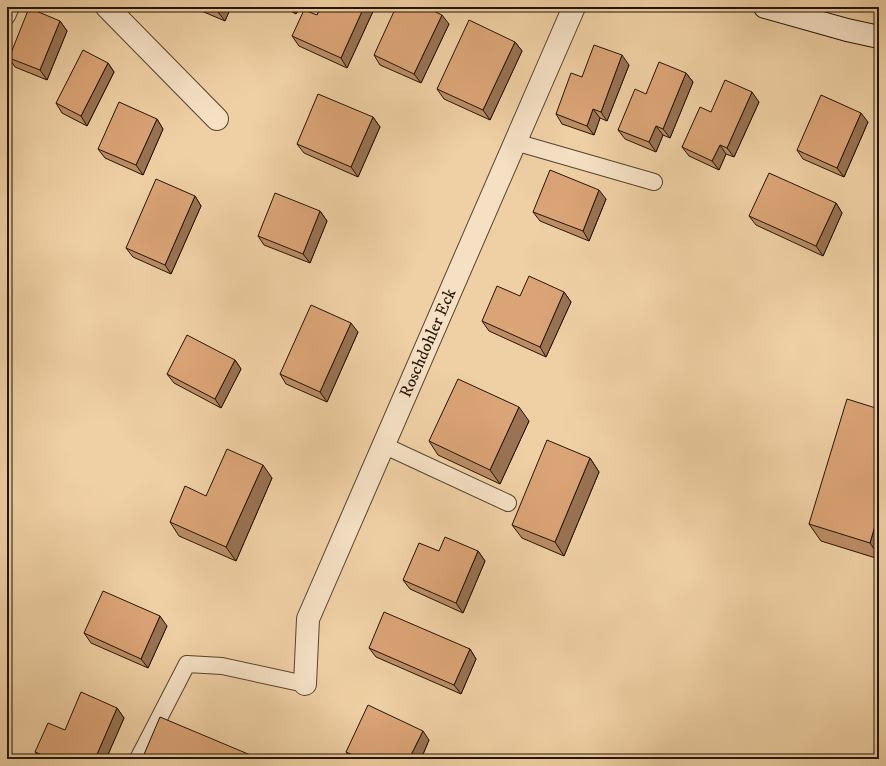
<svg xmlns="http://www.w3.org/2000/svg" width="886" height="766" viewBox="0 0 886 766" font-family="'IM FELL DW Pica',serif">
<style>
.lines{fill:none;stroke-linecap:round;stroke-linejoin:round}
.lane-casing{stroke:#56442e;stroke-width:18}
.street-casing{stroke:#56442e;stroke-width:24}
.secondary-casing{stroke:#231507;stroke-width:24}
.lane{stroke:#f5e0c4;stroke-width:16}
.street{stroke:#f5e0c4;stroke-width:22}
.secondary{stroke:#f5e0c4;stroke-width:22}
.wall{fill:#bc8d65;stroke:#231507}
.shaded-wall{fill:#997353;stroke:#231507}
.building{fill:#dba476;stroke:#231507}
.labels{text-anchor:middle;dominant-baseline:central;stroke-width:3;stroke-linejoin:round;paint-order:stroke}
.street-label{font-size:17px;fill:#231507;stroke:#f5e0c4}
</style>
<rect width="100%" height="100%" fill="#efd0a4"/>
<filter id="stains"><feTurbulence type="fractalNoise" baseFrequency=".005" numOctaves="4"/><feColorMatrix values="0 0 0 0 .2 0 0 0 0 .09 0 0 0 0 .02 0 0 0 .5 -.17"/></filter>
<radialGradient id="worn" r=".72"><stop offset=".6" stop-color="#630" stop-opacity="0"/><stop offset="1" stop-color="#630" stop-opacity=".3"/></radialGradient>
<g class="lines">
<defs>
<path id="lane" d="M7 16 11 7
M515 142 654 182
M383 445 508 503
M138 759 187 664 222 666 305 684"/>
<g id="street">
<path d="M107 7 217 119"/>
<path id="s1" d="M305 684 308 619 574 7"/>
</g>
<path id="secondary" d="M765 7 847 30 879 37"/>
</defs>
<use href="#lane" class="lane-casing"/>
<use href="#street" class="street-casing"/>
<use href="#secondary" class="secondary-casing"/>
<use href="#lane" class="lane"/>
<use href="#street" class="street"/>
<use href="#secondary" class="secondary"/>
</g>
<path class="wall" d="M192 7H231L225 21Z
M283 7H300L296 14Z
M321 7H375L347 68 299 46 292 36 317 15Z
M60 21 67 31 47 80 15 67 9 58Z
M449 24 421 83 380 65 374 55Z
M515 42 522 51 490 120 444 99 437 89Z
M108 63 114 72 87 126 62 113 56 103Z
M629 65 607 121 600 118 594 135 562 124 556 114 582 77Z
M686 73 693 82 670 138 663 135 656 152 625 139 618 130 646 94Z
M759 102 734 157 726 154 719 170 689 156 682 147 711 112Z
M373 117 380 127 358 177 304 153 297 144Z
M157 119 163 129 143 175 105 158 98 149Z
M868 122 844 177 803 159 797 150Z
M195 196 201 206 171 274 133 257 126 248Z
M606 199 589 241 540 221 533 212Z
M836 203 842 213 823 256 756 225 749 216Z
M320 211 327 221 310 263 264 245 258 236Z
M564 292 571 302 546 357 489 331 482 321Z
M358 332 327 402 286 384 280 374Z
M235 360 241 369 221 408 174 383 167 374Z
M879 409V559L821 541 809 524Z
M529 421 500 484 438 455 429 441Z
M590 458 599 472 564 556 522 538 512 525Z
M272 478 236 561 179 536 170 522 206 496Z
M439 551H478L485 561 463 613 410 589 403 580Z
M167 626 148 668 91 643 84 633Z
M369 648 470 649 476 659 461 694 376 657Z
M117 708 124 718 106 759H40L35 752 65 730Z
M429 740 421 759H351L346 752Z"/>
<path class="shaded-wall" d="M220 7H231L225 21 218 12Z
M291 7H300L296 14Z
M364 7H375L347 68 341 58Z
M442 15 449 24 421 83 414 74Z
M60 21 67 31 47 80 40 70Z
M515 42 522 51 490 120 483 110Z
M622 55 629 65 607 121 601 112Z
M108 63 114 72 87 126 81 116Z
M686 73 693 82 670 138 663 129Z
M752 92 759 102 734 157 727 148Z
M593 109 600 118 594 135 587 126Z
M861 113 868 122 844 177 837 168Z
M373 117 380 127 358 177 351 167Z
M157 119 163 129 143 175 136 165Z
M656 126 663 135 656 152 649 142Z
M720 145 726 154 719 170 712 161Z
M599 190 606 199 589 241 583 231Z
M195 196 201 206 171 274 165 265Z
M836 203 842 213 823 256 816 246Z
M320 211 327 221 310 263 303 254Z
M564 292 571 302 546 357 540 347Z
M351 323 358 332 327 402 320 392Z
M235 360 241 369 221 408 215 399Z
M519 407 529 421 500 484 490 470Z
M590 458 599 472 564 556 555 542Z
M263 465 272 478 236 561 226 547Z
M879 512V556L870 543Z
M478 551 485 561 463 613 456 603Z
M160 616 167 626 148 668 141 659Z
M470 649 476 659 461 694 454 685Z
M117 708 124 718 106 759H95Z
M423 731 429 740 421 759H409Z"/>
<path class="building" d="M207 7H220L218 12Z
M321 7H364L341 58 292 36 304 10 317 15Z
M396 7H425L442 15 414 74 374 55Z
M29 8 60 21 40 70 9 58Z
M469 20 515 42 483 110 437 89Z
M594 45 622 55 601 112 593 109 587 126 556 114 571 73 582 77Z
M83 50 108 63 81 116 56 103Z
M659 62 686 73 663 129 656 126 649 142 618 130 635 89 646 94Z
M725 80 752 92 727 148 720 145 712 161 682 147 700 107 711 112Z
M318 94 373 117 351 167 297 144Z
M821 95 861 113 837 168 797 150Z
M119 102 157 119 136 165 98 149Z
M550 170 599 190 583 231 533 212Z
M769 173 836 203 816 246 749 216Z
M156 179 195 196 165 265 126 248Z
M275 193 320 211 303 254 258 236Z
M529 276 564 292 540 347 482 321 497 286 520 296Z
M311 305 351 323 320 392 280 374Z
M187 335 235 360 215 399 167 374Z
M458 379 519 407 490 470 429 441Z
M847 399 879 409V512L870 543 809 524Z
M547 440 590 458 555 542 512 525Z
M227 449 263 465 226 547 170 522 185 486 206 496Z
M445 537 478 551 456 603 403 580 419 543 439 551Z
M103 591 160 616 141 659 84 633Z
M384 612 470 649 454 685 369 648Z
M81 692 117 708 95 759H52L35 752 48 723 65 730Z
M368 705 423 731 409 759H361L346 752Z
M160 717 260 759H142Z"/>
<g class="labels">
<g class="street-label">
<text stroke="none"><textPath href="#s1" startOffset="366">Roschdohler Eck</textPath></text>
</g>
</g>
<rect width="886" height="766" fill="none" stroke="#efd0a4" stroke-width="24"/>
<rect x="8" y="8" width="870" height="750" fill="none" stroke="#231507" stroke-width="2"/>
<rect x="12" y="12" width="862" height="742" fill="none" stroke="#231507"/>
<rect width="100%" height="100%" filter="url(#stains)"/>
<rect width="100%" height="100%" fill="url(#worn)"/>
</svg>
